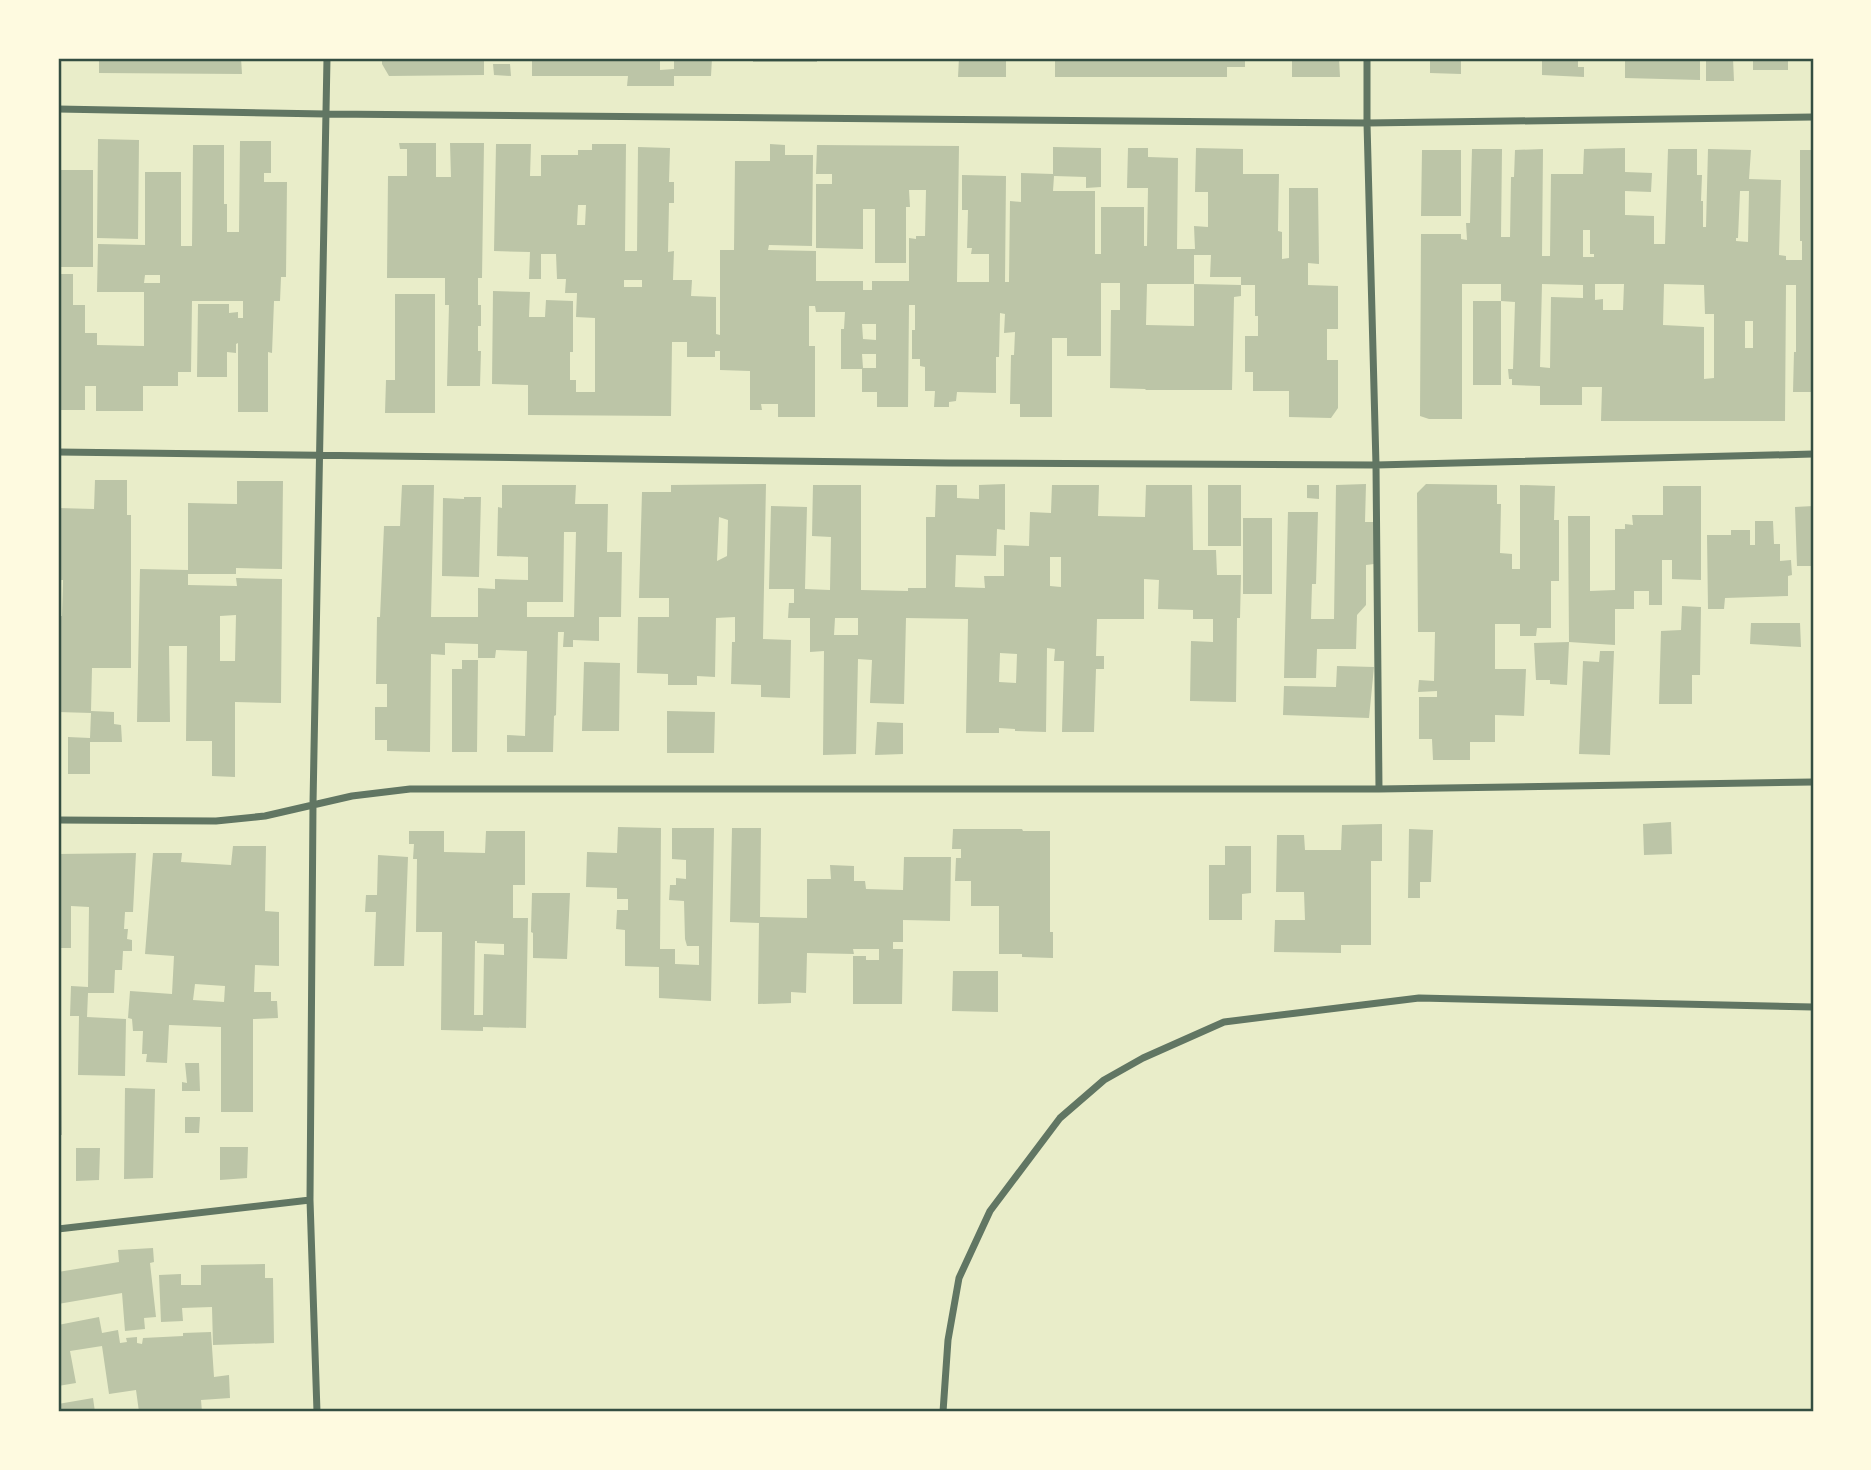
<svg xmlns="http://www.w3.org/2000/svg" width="1871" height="1470" viewBox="0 0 1871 1470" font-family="'Varela Round',sans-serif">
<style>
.building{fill:#bcc5a7;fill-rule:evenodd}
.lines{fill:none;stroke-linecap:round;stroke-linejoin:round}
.minor{stroke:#617663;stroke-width:7}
.neatline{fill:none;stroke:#344e41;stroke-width:2.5}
</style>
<rect width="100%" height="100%" fill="#e9edc9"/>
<path class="building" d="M99 58H241L242 74 99 73Z
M382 58H484V75L389 76 382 64Z
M532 58H660V70L674 69V58H712L711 76H674V86H627L628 76H532Z
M753 58H817V62H753Z
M959 58H1006V77H958Z
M1055 58H1245V67H1227V77H1055Z
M1292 58H1339L1340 77H1292Z
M1430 58H1461V74L1430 73Z
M1542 58H1578V67H1584V77L1542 75Z
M1625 58H1700V80L1625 78Z
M1706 58H1733L1734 81H1706Z
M1753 58H1788V70H1753Z
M493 64H510L511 76 494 75Z
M98 139 139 140 138 239 97 238Z
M240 141H271V173H264V182H287L286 277H281L280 301H274L272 353 268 352V412H238V343L236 344V353L227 352V377H197L198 304H229V313L238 312V318H243V301H192L191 372H178V386H143V411H96V386H85V410H58V274H73V305H85V333H97V345L144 346V292H97L98 244 145 245V172H181V246H192L193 145H224V204H227V232H239ZM145 275H160V283H144Z
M399 143H436V177H451L450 143H484L482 278H478V305H481V326H478V351H481L480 386H447L449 305H445V278H387L388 176H407V149H400Z
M496 144H531L530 176H541V155H578V150H592V144H626L625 251H637L638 147 670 148 669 182H674V203H669L668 252 674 251 673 280H692L691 296 716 297V334L720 335V250H734L735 161H770V144L785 145V155H813L812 246 769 245 768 250 816 251V281H863V290H872V281H909V238L916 239V236H925L926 190H909L910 207H906V263H875V209H863V249L816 248V184H832V174H816L817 145 959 146 957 282H989V254H971L972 248H967L968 210H962V175L1006 176 1005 282H1009L1010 201 1021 202V173L1053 174V147L1101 148V187L1086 188V177L1054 176 1053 191H1095V254H1101V207H1144V246H1147L1148 188H1127L1128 148H1148V157L1178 158 1177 249H1195L1194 226 1208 227V192H1195L1196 148 1243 149V174H1279L1278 231 1282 232V259L1289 258V188H1318L1319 264 1308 263V285L1338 286V329H1327V360H1338V408L1331 418 1289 417V391H1253V372H1245V336H1258V316H1255V285H1241V277H1210L1211 255H1194V284H1147L1146 325 1194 326V284L1241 285V296L1234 297 1232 390H1146L1145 389 1110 388 1111 310H1120V283H1101V356H1067V338H1052V417H1020V404H1010L1011 355H1014L1015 332 1004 333 1005 314 1000 313 999 357H996V393L957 392 956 401 949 402V407H934L935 391H925V367L920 366V359H912V330H915V305H909L908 407H877V392H862V369H841V329H844L845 312H816L815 306H809V346H815V417H778V404H761L762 410H750V371L720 370V351H715V357H687V342H672L671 416 528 415V385L492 384 493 291 530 292 529 317H545L546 300 573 301V352H570V380H576V392H595V318L576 317 577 293H565L566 279H557L556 254H541V279H529L530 252 494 251ZM578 205H586L585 225H577ZM624 280H642V287H624ZM862 324H876V340L863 339ZM862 354H876V368H863Z
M1625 148V172L1652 173 1651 192 1625 191V215L1654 216V244H1665L1668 149H1697V175H1702L1701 201H1703V227H1706L1708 149 1751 150 1749 179 1781 180 1779 255 1786 256V260H1802V241H1800V150H1813V392H1793L1794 352H1796V285H1786L1785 421H1601L1602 387H1582V405H1540V386L1512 385V379H1509L1508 369H1513L1515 302 1501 301V284H1462V419H1429L1420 416 1421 234H1461V239L1467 240 1466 223H1470L1472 149H1502L1501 237H1510L1511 177H1514L1515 150 1543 149 1542 256H1550L1551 174H1583L1584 149ZM1740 191H1749L1748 242 1736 241V238H1738ZM1583 230H1590V254H1594V257H1583ZM1542 284 1583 285V298L1551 297 1550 368 1540 367ZM1595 284H1624L1623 310H1603V299L1595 300ZM1664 284 1704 285 1705 314H1714V378L1704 379V327L1663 325ZM1745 321H1753V348H1745Z
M1422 150H1461V216H1421Z
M58 170H93V267H58Z
M395 294H435V413H385L386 380H395Z
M1473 301H1501V385H1473Z
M95 480H127V515H131V668H92L91 711 114 712V724L121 725 122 742H90V774H68V737L90 738 91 713 58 712V627H59V616H62L63 580H58V508L94 509Z
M237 481H283L282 569 236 568V574H188V585L237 586 236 578 282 579 281 703 235 702V777L212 776V741H186L187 646H169L170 722H137L140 569 188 570V503L237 504ZM236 615 235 661H220V616Z
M766 484 763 639 791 640 790 698 761 697V685L731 684 732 642H735V617L716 618 715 677 697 676V685H668V674L637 673 638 617H669V598H639L642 492H671V485ZM719 517 728 520 727 556 717 561Z
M1005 484V530L997 529 996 556 956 555 955 587 985 588 984 576H1004V545L1029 546 1030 512 1051 513 1052 485H1099L1098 516 1145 517 1146 485H1192L1193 550H1216L1217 575H1241L1240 618H1237L1236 702 1190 701 1191 641 1213 642V619H1193V610L1158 609 1159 580 1144 579V619H1097L1096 656H1104V669H1096L1094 732H1062L1064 661H1054L1055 649 1047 648 1046 732 1015 731V729L999 728V733H966L968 619 906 618 904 704 870 703 872 660 858 659 856 754 823 755 824 651 810 652V618H788L789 603H794V589H769L771 506 807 507 805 589 830 590 831 537 812 536 813 485H861V590L908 591V588H926V517H935L936 485H957V498L979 499V485ZM1050 557H1061V587L1050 586ZM835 618H858V635H834ZM1000 653 1017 654 1016 683 999 682Z
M1366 484 1365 522H1375L1374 564 1366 565V605L1357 615 1356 649H1317L1316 678H1284L1288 512H1318L1316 584H1312L1311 619H1334L1336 485Z
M1426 484 1497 485V504H1501L1500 553 1512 554V569H1520V485L1555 486 1554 520H1559V581H1551V628H1537L1536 636H1520V624H1495V669H1526L1524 716 1495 715V742H1470V760H1433L1432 739H1419V697H1437V691L1418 692 1419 680 1434 681 1435 632H1418L1417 493Z
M402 485H434L431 617H478V588L495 589V579L528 580V557L497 556 498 507 502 508V485H576L575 504H608L607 552H622L621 617H599V641L573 640V647H563L564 632H558L556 715 554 716 553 752H507V735L525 736 527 651 496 650 495 658H478V644L445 643V655L431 654 430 752 387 751V740H375V707H387V684H376L377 617H380L384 526H400ZM564 532H576L574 617H527V602H563Z
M1208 485H1241V546H1208Z
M1307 485H1319V499L1307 498Z
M1663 486H1701V580L1672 579V560H1662V605H1649V591H1634V609H1615V645L1569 642 1567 685 1550 684V680H1536L1534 643 1569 642 1568 516H1590V591L1615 590V529H1625V524L1633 525 1632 515H1663Z
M464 497H481L479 577 442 576 443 498 464 499Z
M1813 506V566H1797L1795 507Z
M1243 518H1272V594H1243Z
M1755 521H1773L1774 544H1780V561L1791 560 1792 575 1788 576V596L1725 598 1724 609H1708L1707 535H1731V530H1750V545H1755Z
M1682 606 1701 607 1700 675H1692V704H1659L1661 631 1681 630Z
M1751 623H1800L1801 647 1750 644Z
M1600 651H1614L1610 755 1579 754 1583 661 1599 662Z
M462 660H478L477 752H452V669H462Z
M584 662 620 663 619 731H582Z
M1337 666 1374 667 1369 718 1283 715 1284 686 1336 687Z
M667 711 715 712 714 753H667Z
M877 722 903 723V754L875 755Z
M1671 822 1672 854 1644 855 1643 824Z
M1382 824V861H1371V945H1341V953L1274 952 1275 920H1305L1304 892H1276L1277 835H1304L1305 850H1341L1342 825Z
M618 827 661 828 660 949H675V964L699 965V946H687L685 939 684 901 669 900 670 885H676V878L686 879V860L672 859V828H714L711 1001 659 998V967L625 966V930L616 929 617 910H628V899H617V888L586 887 587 852 617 853Z
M732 828H761L760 917 807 918V879H831L830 865 854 866V881H865L866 889 903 890 904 857H951L950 921 903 920V942H893V949H903L902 1004H853V956H866V960H879V949H853L854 954 807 953 806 993 791 992V1003L758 1004 759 923 730 922Z
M953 829H1022L1023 831H1050V932H1053V958L1022 957V954H999V906H971V881H955L956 858H961V849H952Z
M1409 829 1433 830 1431 882H1420V898H1408Z
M409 831H444V852L485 853 486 831H525V885H513V918H528L526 1028 483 1027V1031L441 1030 442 932H416L417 859H413L414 844H409ZM475 941H477V943L504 944V955L484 954 483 1015H474Z
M233 846H266L265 911 279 912V966L255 965 254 992H271V1001H277L278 1018 253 1019V1112H221V1027L169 1025 167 1063 146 1062 147 1054H142L143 1031H133L132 1019 128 1018 130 991 172 994 174 956 145 954 153 853H182L181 862 231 865ZM195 984 225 986 224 1002 193 1000Z
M1225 846H1251V893L1242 894V920H1209V865H1225Z
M136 853 133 912H125L124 929H128L127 939 132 940V951H123L122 970H115L114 993H88L87 1017 126 1019 125 1076 78 1075 79 1016H70L71 986 88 987 89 907 71 906V948H58V854Z
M378 855 408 857 404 966H374L376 912H365L366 895H377Z
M532 893H570L567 959 533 958V933L531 932Z
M953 971H998V1012L952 1011Z
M58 1021H61L62 1135H58Z
M185 1063H199L200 1091H182V1082L187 1083Z
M125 1088 155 1089 153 1178 124 1179Z
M185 1117H200L199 1133H185Z
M220 1147H248L247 1178 220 1180Z
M76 1148H100L99 1180 76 1181Z
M153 1248 154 1262 150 1263 156 1317 144 1318 145 1329 125 1331 122 1293 58 1304V1272L119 1262 118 1250Z
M265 1264V1278H273L274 1343 213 1345 212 1307 182 1308 183 1321 161 1322 159 1275 181 1274V1285H201V1265Z
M99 1317 102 1333 118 1330 120 1343 127 1342 126 1338 137 1337V1343L142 1344 143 1338 183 1336V1333L211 1332 214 1377 229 1375 230 1398 201 1400 202 1412H139L136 1390 109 1394 102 1346 70 1351 76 1383 58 1386V1325Z
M93 1398 95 1412H58V1404Z"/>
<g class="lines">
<path class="minor" d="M1367 58V123L1376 465 1379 789
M58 109 326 114 1367 123 1813 117
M58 452 948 463 1376 465 1813 454
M58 820 216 821 265 816 352 796 410 789H1379L1813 782
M58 1229 310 1200
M317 1412 310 1200 313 804 327 58
M943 1412 948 1340 959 1278 990 1211 1060 1118 1104 1080 1143 1058 1224 1022 1419 998 1813 1007"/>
</g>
<rect width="1871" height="1470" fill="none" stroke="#fefae0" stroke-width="119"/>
<rect x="60" y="60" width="1752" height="1350" class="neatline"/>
</svg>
